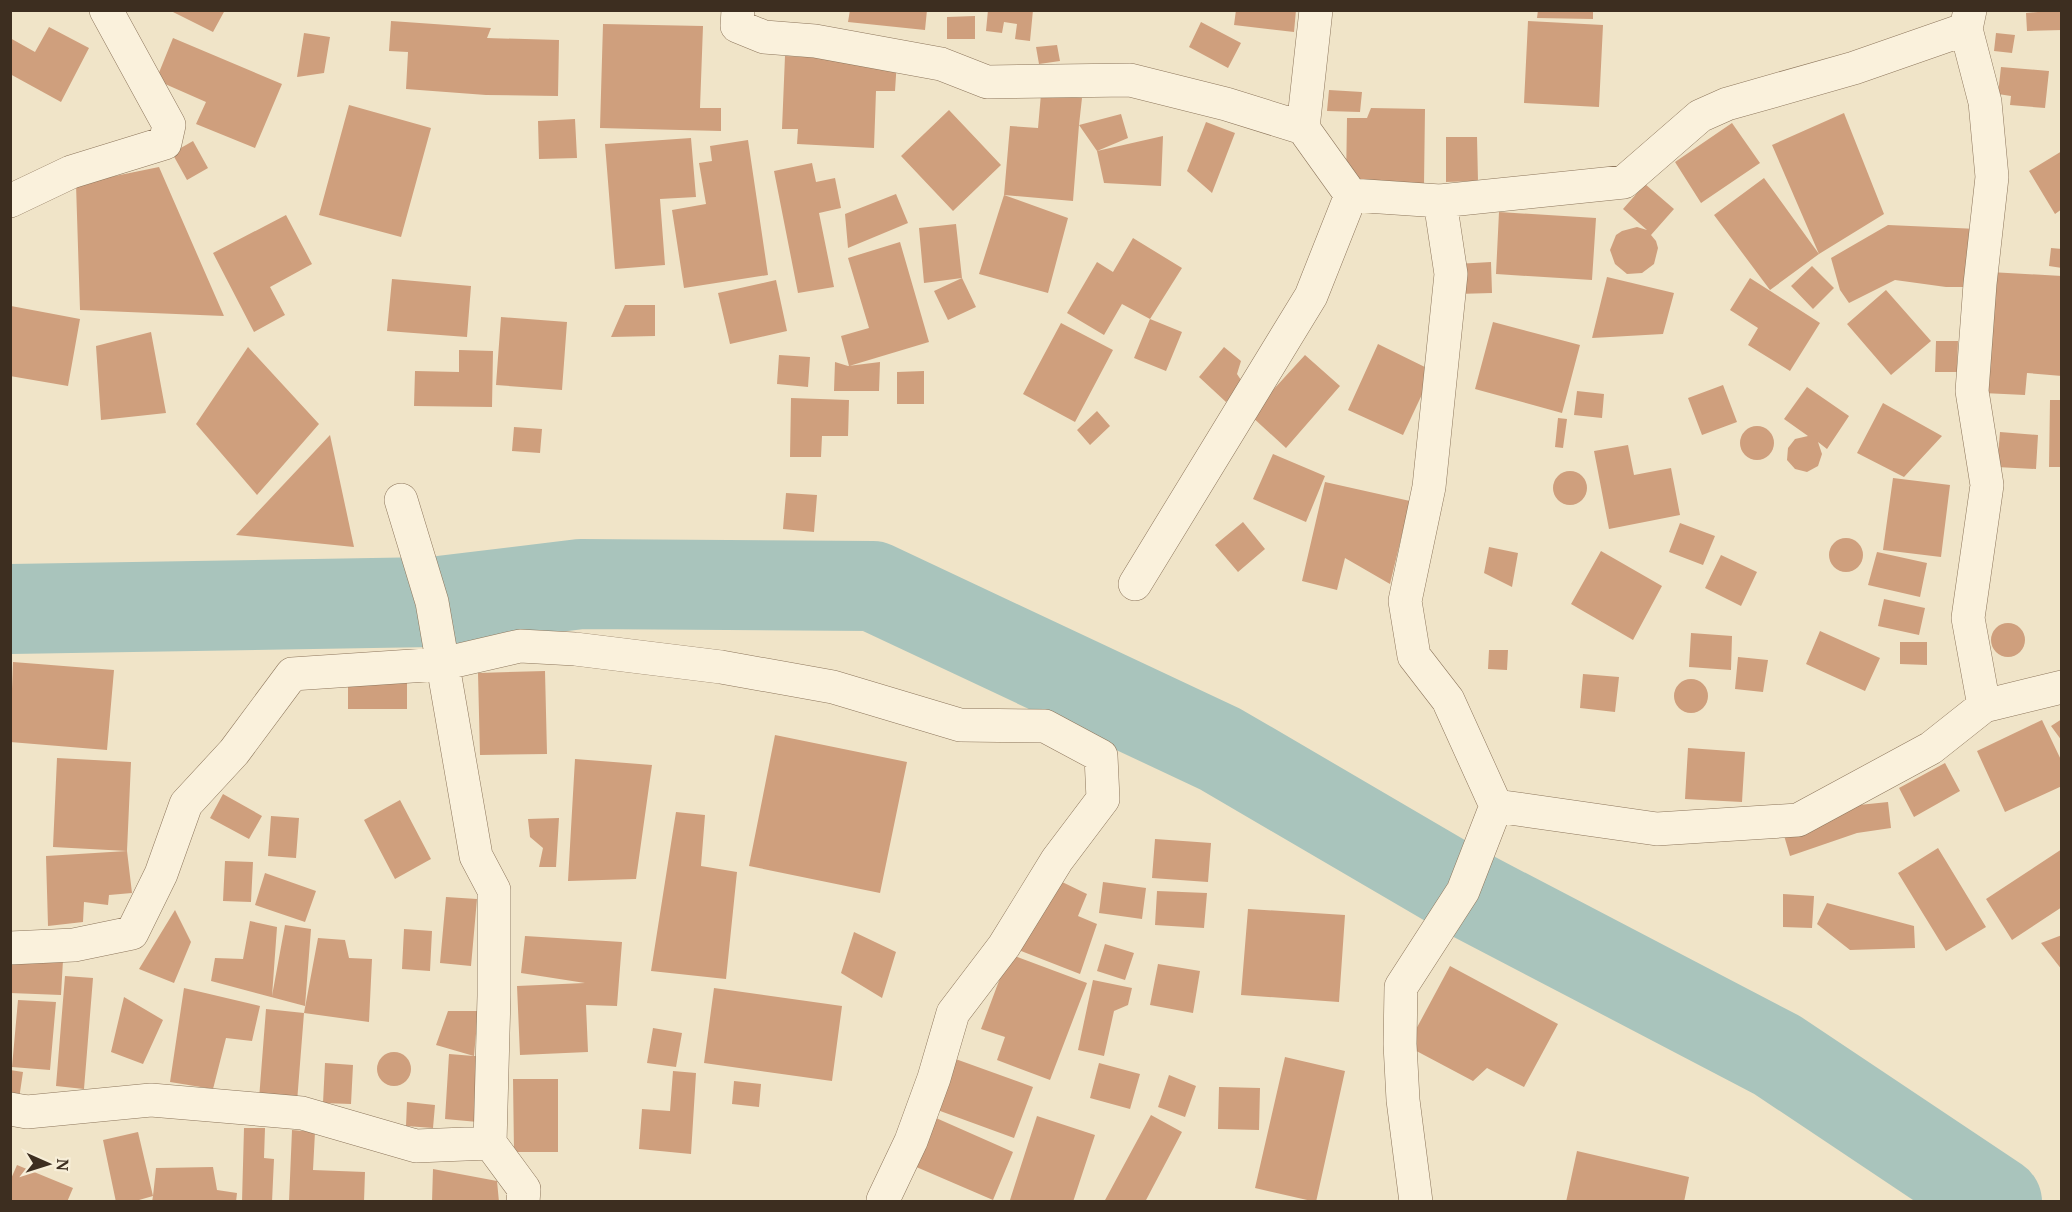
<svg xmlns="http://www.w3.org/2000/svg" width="2072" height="1212" viewBox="0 0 2072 1212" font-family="'PT Serif',serif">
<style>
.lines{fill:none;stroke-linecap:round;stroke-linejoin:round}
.river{stroke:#a9c4bc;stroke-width:90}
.building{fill:#cf9f7d}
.street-casing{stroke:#8d765c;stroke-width:34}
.street{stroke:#faf1dc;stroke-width:33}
</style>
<rect width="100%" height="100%" fill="#f0e4c8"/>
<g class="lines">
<path class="river" d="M10 609 432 602 581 584 873 586 1220 749 1463 891 1777 1055 1997 1202"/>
</g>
<path class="building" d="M169 10H225L213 32Z
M850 10H927L925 30 848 22Z
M988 10H1033L1030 41 1015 39 1017 24 1004 22 1002 33 986 31Z
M1236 10H1296L1294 32 1234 25Z
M1538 10H1593V19L1537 18Z
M2062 10V30L2027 31 2026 13Z
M975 16V39H947V17Z
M391 21 491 28 487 38 559 40 558 96 486 95 406 89 408 52 389 51Z
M1528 21 1603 25 1599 107 1524 103Z
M1201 22 1241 43 1228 68 1189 47Z
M603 24 703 26 700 108H721V131L600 128Z
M49 27 89 48 61 102 10 74V38L35 52Z
M304 33 330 37 324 73 297 77Z
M1996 33 2015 35 2012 53 1994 51Z
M173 38 282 84 255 148 196 124 206 102 156 80Z
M1057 45 1060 61 1039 64 1036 47Z
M785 56 897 60 895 91H876L874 148 797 144 798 129H782Z
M2001 67 2049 71 2045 108 2010 105 2011 96 1998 94Z
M1329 90 1362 92 1360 112 1327 111Z
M1041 94 1082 98 1079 125 1121 114 1128 138 1097 151 1163 136 1161 186 1104 183 1097 151 1079 125 1073 201 1004 195 1010 126 1038 128Z
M349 105 431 128 401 237 319 215Z
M1371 108 1425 109 1424 185 1346 183 1347 118H1367Z
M949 110 1001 165 953 211 901 156Z
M1844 113 1884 214 1819 254 1772 145Z
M575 119 577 158 539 159 538 121Z
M1206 122 1235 133 1212 193 1187 171Z
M1732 123 1760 163 1701 203 1675 162Z
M1446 137H1477L1478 181 1446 182Z
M691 138 696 197 660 199 665 265 615 269 605 144Z
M748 140 768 275 684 288 672 210 706 204 699 163 712 161 710 146Z
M193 141 208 168 187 180 172 153Z
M2062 151V209L2055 214 2029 171Z
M812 163 816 182 835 178 841 208 819 213 834 287 798 293 774 171Z
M159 167 224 316 80 310 76 184Z
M1764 178 1819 254 1770 290 1714 215Z
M1645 184 1674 209 1651 235 1656 241 1658 248 1654 264 1642 273 1627 274 1615 264 1610 250 1616 235 1622 231 1637 227 1647 230 1623 209Z
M896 194 908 223 848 248 845 214Z
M1004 195 1068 218 1048 293 979 274Z
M1499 212 1596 218 1592 280 1496 274Z
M286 215 312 264 270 287 285 315 254 332 213 253Z
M956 224 962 278 976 307 948 320 934 291 962 278 924 283 919 228Z
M1888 225 1978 229 1969 287H1946L1895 280 1849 303 1840 290 1831 258Z
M1133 238 1182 268 1150 319 1122 304 1104 335 1067 313 1097 262 1113 272Z
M900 242 929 342 849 366 841 336 869 328 848 258Z
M2051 248 2062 249V268L2049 266Z
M1491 262 1492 293 1457 294 1456 264Z
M1812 266 1834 288 1813 309 1791 286Z
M1990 272 2062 276V376L2027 373 2025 395 1983 393Z
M1607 277 1674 293 1663 334 1592 338Z
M1750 278 1820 323 1790 371 1748 345 1758 328 1730 310Z
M392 279 471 286 467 337 387 331Z
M776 280 787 331 730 344 718 293Z
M1886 290 1931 341 1891 375 1847 324Z
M625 305H655V336L611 337Z
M11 306 80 319 68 386 10 376Z
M501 317 567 322 562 390 496 385Z
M1150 319 1182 332 1166 371 1134 358Z
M1493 322 1580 345 1562 413 1475 389Z
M1061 323 1113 350 1075 422 1023 394Z
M151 332 166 413 101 420 96 346Z
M1936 341H1958L1957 372H1935Z
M1378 344 1433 371 1403 435 1348 410Z
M248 347 319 424 257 495 196 424Z
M1224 347 1241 361 1237 374 1243 383 1226 402 1199 377Z
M459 350 493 351 492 407 414 406 415 371 459 372Z
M779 355 810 357 808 387 777 384Z
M1305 355 1340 386 1286 448 1250 415Z
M835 362 848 366 880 362 879 391H834Z
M924 371V404H897V372Z
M1723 385 1737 422 1702 435 1688 398Z
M1807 387 1849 416 1827 449 1818 442 1822 454 1818 466 1807 472 1795 469 1787 460 1788 448 1795 439 1808 436 1784 419Z
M1577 391 1604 394 1602 418 1574 415Z
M791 398 849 400 848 436H822L821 457H790Z
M2050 400H2062V467H2049Z
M1883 403 1942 436 1904 477 1857 453Z
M1097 411 1110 426 1090 445 1077 430Z
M1558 418 1567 419 1563 448 1555 447Z
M1740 443a17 17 0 1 1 34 0a17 17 0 1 1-34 0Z
M514 427 542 429 540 453 512 451Z
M2000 432 2038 435 2036 469 1997 467Z
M330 435 354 547 236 535Z
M1628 445 1634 475 1671 468 1680 515 1609 529 1594 451Z
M1273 454 1325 476 1306 522 1253 499Z
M1553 488a17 17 0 1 1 34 0a17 17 0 1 1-34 0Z
M1893 478 1950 485 1941 557 1883 550Z
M1325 482 1410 501 1390 584 1345 558 1337 590 1302 581Z
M786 493 817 495 814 532 783 529Z
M1243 522 1265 549 1238 572 1215 545Z
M1680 523 1715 536 1703 565 1669 552Z
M1829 555a17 17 0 1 1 34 0a17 17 0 1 1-34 0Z
M1489 547 1518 553 1512 587 1484 573Z
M1601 551 1662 586 1633 640 1571 604Z
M1877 552 1927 563 1920 597 1868 585Z
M1721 555 1757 572 1741 606 1705 588Z
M1884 599 1925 608 1919 635 1878 626Z
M1991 640a17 17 0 1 1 34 0a17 17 0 1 1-34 0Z
M1820 631 1880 658 1865 691 1806 664Z
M1691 633 1732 636 1731 670 1689 667Z
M1900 642H1927V665L1900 664Z
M1489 650H1508L1507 670 1488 669Z
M1738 657 1768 660 1763 692 1735 689Z
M13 662 114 670 107 750 10 742Z
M545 671 547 754 480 755 478 673Z
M1583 674 1619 677 1615 712 1580 708Z
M1674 696a17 17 0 1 1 34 0a17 17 0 1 1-34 0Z
M407 682V709H348V683Z
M2062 719V741L2051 726Z
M2042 720 2062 762V786L2005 812 1977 751Z
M775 735 907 762 880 893 749 866Z
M1688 748 1745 752 1742 802 1685 799Z
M57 758 131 762 127 851 53 847Z
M575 759 652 765 636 879 568 881Z
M1945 763 1960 791 1914 817 1899 788Z
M223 794 262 816 249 839 210 818Z
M400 800 431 859 395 879 364 820Z
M1888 802 1891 828 1857 833 1790 856 1783 832 1859 805Z
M676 812 705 815 701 866 737 872 726 979 651 971Z
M271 816 299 818 296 858 268 856Z
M559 818 556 867H539L543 848 530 837 528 819Z
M1155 839 1211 843 1208 882 1152 878Z
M1938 848 1986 927 1946 951 1898 873Z
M2062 849V907L2012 940 1986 899Z
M127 851 132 893 109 895 108 905 84 902 83 922 48 926 46 856Z
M225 861 253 862 251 902 223 901Z
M265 873 316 891 305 922 255 905Z
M1058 880 1087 894 1078 916 1097 924 1080 974 1016 949Z
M1103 882 1146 888 1142 919 1099 913Z
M1157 891 1207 893 1204 928 1155 925Z
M1783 894 1814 896 1812 928 1783 927Z
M446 897 477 899 471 966 440 963Z
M1827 903 1914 926 1915 948 1850 950 1817 924Z
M1248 909 1345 915 1339 1002 1241 995Z
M175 910 191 942 174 983 139 969Z
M250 921 277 927 272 996 285 925 311 929 305 1006 211 981 215 958 243 959Z
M404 929 432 931 430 971 402 969Z
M854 932 896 952 882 998 841 973Z
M2062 935V970L2041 943Z
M525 936 622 942 617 1006 586 1005 588 1052 520 1055 517 986 585 983 521 973Z
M318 938 345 940 349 958 372 959 369 1022 304 1013Z
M1105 944 1134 953 1125 980 1097 971Z
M1009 954 1087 983 1050 1080 997 1060 1005 1037 981 1029Z
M10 958 63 960 61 995 10 993Z
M1158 964 1200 971 1193 1013 1150 1005Z
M1450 966 1558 1024 1524 1087 1487 1068 1473 1081 1407 1046Z
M65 976 93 978 84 1089 56 1086Z
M1093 980 1132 988 1128 1005 1114 1011 1104 1056 1078 1050Z
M184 988 260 1006 252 1041 226 1038 213 1089 170 1082Z
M714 988 842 1006 832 1081 704 1063Z
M124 997 163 1020 143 1064 111 1052Z
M18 1000 56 1002 50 1070 12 1067Z
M266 1009 304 1013 297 1102 259 1099Z
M448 1011H478L474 1056H482L478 1122 445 1119 449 1054 474 1056 436 1045Z
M653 1028 682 1033 676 1067 647 1063Z
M377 1069a17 17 0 1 1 34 0a17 17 0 1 1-34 0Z
M950 1057 1033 1087 1014 1138 932 1108Z
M1285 1057 1345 1071 1316 1202 1255 1188Z
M325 1063 353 1065 351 1104 323 1103Z
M1099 1063 1140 1074 1130 1109 1090 1098Z
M10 1070 23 1072 19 1099 10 1098Z
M673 1071 696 1073 691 1154 639 1149 642 1109 670 1111Z
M1169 1075 1196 1086 1185 1117 1158 1107Z
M513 1079H558V1152H514Z
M734 1081 761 1084 759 1107 732 1104Z
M1219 1087 1260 1088 1259 1130 1218 1129Z
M407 1102 435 1105 433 1128 406 1126Z
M927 1114 1013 1152 993 1200 907 1163Z
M1151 1115 1182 1132 1145 1202H1104Z
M1037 1116 1095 1135 1073 1202 1010 1200Z
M244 1128H265L264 1158 274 1159 272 1202H242Z
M292 1130 315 1132 313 1170 365 1172 364 1202H289Z
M138 1132 153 1196 156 1168 213 1167 217 1190 237 1193 236 1202H152L153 1196 132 1202H116L103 1140Z
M1577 1151 1689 1177 1684 1202H1566Z
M17 1165 73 1188 67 1202H10V1181Z
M433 1169 497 1181 499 1202H432Z"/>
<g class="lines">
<defs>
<path id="street" d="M738 10 737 26 764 37 815 41 941 64 987 82 1130 80 1226 104 1303 128 1351 195 1440 201
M1966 29 1985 102 1992 177 1980 284 1972 391 1987 485 1968 618 1984 706
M1303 128 1316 10
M10 201 71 172 165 143 169 125 106 10
M401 500 432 602 476 856 494 890V996L490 1143 524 1189 523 1202
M1135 584 1311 296 1351 195
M1496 806 1657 829 1798 820 1931 748 1984 706 2062 687
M10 948 74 945 132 933 161 874 186 804 234 752 292 674 442 664 520 646 575 649 721 667 833 687 960 725 1045 726 1101 756 1103 799 1057 860 1004 946 953 1013 934 1078 911 1141 883 1200
M10 1109 27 1112 151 1100 302 1113 416 1146 490 1143
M1416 1202 1403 1100 1400 1044 1401 987 1463 891 1496 806 1448 700 1414 656 1405 601 1429 487 1451 274 1440 201 1624 182 1700 116 1727 104 1854 68 1966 29 1970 10"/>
</defs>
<use href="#street" class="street-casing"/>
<use href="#street" class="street"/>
</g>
<rect width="2072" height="1212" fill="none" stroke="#3d2e20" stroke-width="24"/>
<g transform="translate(48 1164) rotate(93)" stroke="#f7eed8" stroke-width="4.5" paint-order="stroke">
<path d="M0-4.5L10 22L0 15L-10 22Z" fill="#3d2e20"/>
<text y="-9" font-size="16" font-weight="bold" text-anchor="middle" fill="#3d2e20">N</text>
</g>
</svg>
